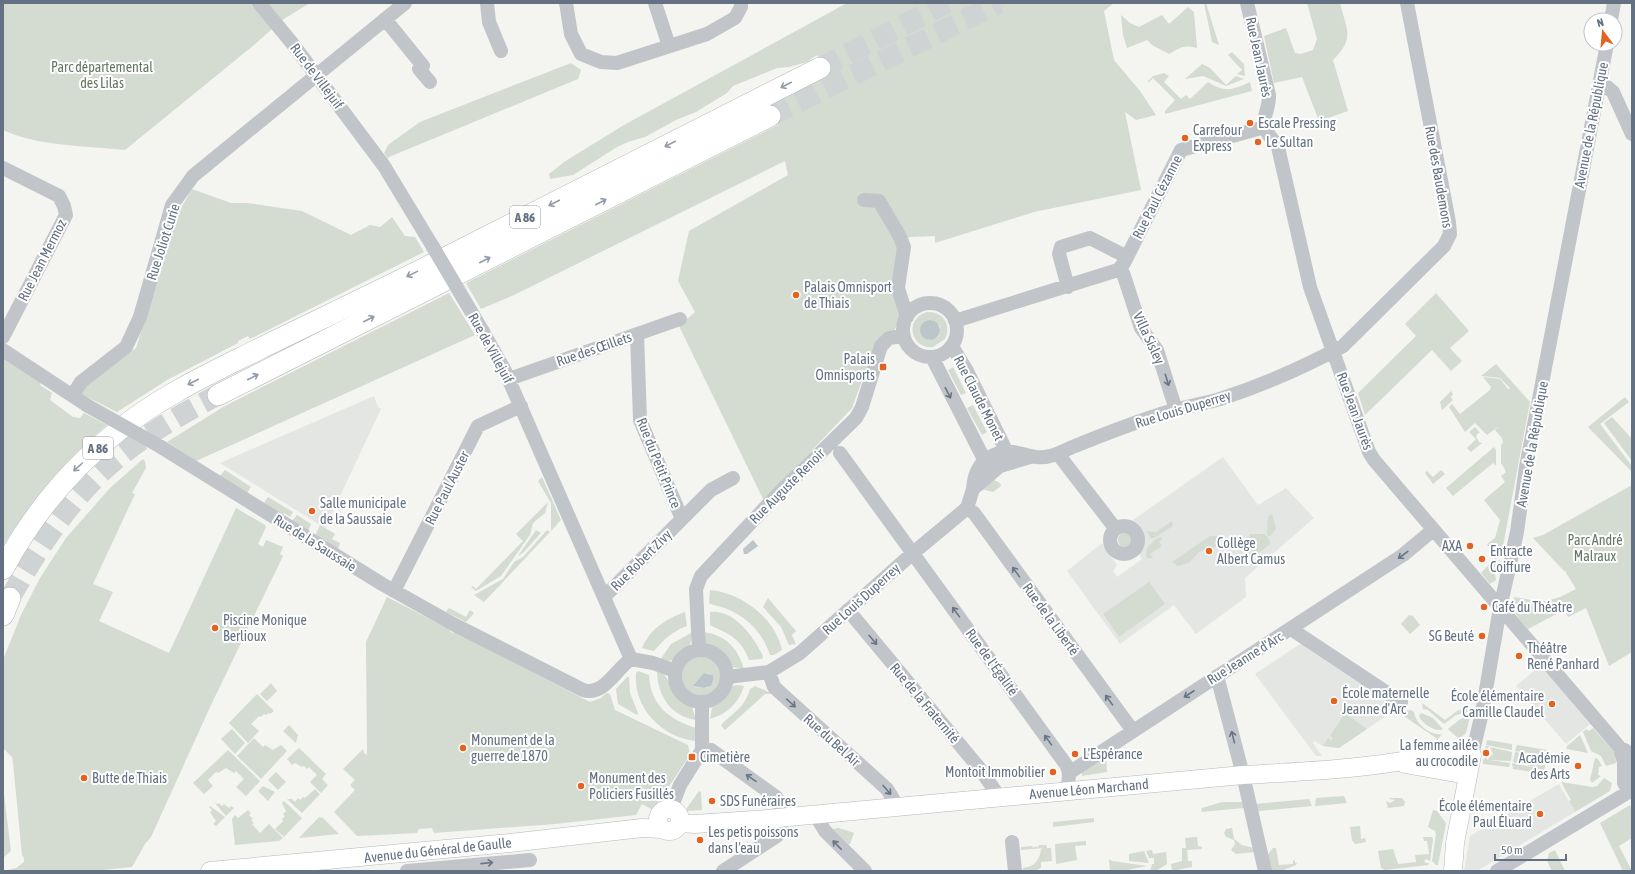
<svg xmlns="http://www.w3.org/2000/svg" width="1635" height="874" viewBox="0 0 1635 874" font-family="'Asap Condensed',sans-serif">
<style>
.built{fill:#e4e6e4}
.green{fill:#d4dbd1;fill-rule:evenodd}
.water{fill:#bcc5ca}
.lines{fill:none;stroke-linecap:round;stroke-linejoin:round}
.highway-tunnel{stroke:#d0d3d4;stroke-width:21;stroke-dasharray:21 10;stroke-linecap:butt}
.major-casing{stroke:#b4b8bc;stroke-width:19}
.highway-casing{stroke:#b4b7ba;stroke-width:22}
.minor{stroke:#c1c4c8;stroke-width:14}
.major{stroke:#fff;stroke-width:18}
.highway{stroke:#fff;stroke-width:21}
.minor-bridge{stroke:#c1c4c8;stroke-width:14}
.oneway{stroke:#929ca8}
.oneway2{stroke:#687586}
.poi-dot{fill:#e46220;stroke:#fff;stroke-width:1.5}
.labels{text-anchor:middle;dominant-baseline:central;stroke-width:4;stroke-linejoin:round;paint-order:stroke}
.shield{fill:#fff;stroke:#929ca8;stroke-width:1}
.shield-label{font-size:13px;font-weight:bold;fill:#637182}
.street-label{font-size:14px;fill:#637182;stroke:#fff}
.park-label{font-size:14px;fill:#647962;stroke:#fff}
.poi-label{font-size:14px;fill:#637182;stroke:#fff;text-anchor:start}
</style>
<rect width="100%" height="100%" fill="#f4f4f0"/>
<path class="built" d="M374 396 378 407 381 409 325 528 220 463Z
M1223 457 1258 505 1286 488 1314 518 1245 578 1246 597 1196 634 1174 605 1120 644 1067 571 1102 543 1117 565 1113 571 1117 577 1142 559 1139 554 1144 545 1143 534 1133 520Z
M1303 642 1402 705 1339 748 1323 746 1314 741 1313 743 1322 756H1316L1255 674Z
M1541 665 1590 724 1566 744 1516 686Z
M1559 784 1575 812 1477 871H1464L1470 836Z"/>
<path class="green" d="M3 3H310L282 20 254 45 125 150C88 146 36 146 3 130Z
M847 3H1114L1104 11 1114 60 1140 91 1156 115 1136 120 1125 112 1141 190 1034 212 935 243V236L910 237 900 243 901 315 898 324 867 376 863 378 852 408 764 501 679 326 695 312 678 281 689 231 788 175 785 161 514 295 481 309 466 283 778 125 765 99 825 70 817 55 807 62 789 67 777 68 733 86 727 93 696 112 676 120 645 137 628 142 617 147 573 175 550 179 549 174 564 162 624 125Z
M1204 3H1206L1219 45 1212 42Z
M1307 3H1340C1347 31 1355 38 1333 60L1348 111 1319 121 1302 77 1274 83 1264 36 1286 28 1295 53 1301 54 1313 50 1317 39Z
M1188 7 1194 12 1197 48C1185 44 1179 48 1169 54L1152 45 1147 40 1127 48 1123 35 1121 15 1130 23 1139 27 1162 15 1169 24Z
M1232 52 1244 64 1245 76 1237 74 1242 70 1228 55Z
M571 63 581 70 578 79 389 157 388 159 384 153 388 145 420 122Z
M1202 64 1210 68 1226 85 1236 76 1244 79 1226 86 1203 76 1185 79Z
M1164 73 1169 76 1164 82 1181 99 1186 95 1190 99 1208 82C1225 93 1232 90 1250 82L1252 91 1165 114V111L1175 100 1153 78 1148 83V81L1153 76Z
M192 189 231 203H247L302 211 351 235 370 225 380 227 392 217 405 236 415 237 424 252 250 339 248 336 238 341V343L167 380 117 412 81 394 82 389 136 348 177 215Z
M449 293 475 335 196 461 167 442 223 407Z
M1436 293 1469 331 1450 348 1462 361 1451 371 1432 350 1365 415 1358 393 1416 336 1405 324Z
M927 312C943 311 952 325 945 339L933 347C910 350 904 318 927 312ZM932 320 940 326V332L938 337 929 340 921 335V326L926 321Z
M3 356 41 382 40 385 52 393 50 400 73 417 80 418 84 413 107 425C65 460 32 500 3 546Z
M1496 364 1530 402 1503 546 1497 552 1496 563H1500L1498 569 1497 565 1494 568 1496 580 1490 584 1481 573 1496 557 1487 544 1495 538 1500 520 1484 500 1505 482 1501 476 1506 472 1502 464 1501 465V445L1503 443 1502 438 1495 430 1499 426 1487 435 1475 423 1465 432 1449 407 1452 404 1460 414 1490 390 1491 387 1483 377 1500 379 1508 389 1510 388 1500 378 1481 376Z
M953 367 966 393 961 395 948 370Z
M1451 391 1453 394 1451 397 1453 400 1442 410 1440 402Z
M1625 397 1629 402 1600 424 1632 466V472L1588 427Z
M973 405 987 432 982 435 967 408Z
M1612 417 1632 439V461L1604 423Z
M1475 427 1480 433H1478L1476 437 1479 442 1482 443 1471 452 1467 448 1476 439 1469 432Z
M1494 447 1496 450V466L1493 463 1453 496 1446 488Z
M143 459 145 461 146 468 132 493 135 494 93 584 113 592 99 621 169 653 236 508 265 525 266 527 258 544 263 547 266 540 283 547 280 554 283 556 211 705 151 837 145 844 132 867 93 871H3L16 868 24 862V858L22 855 13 763 12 757 3 748V660L21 615 40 578 66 538 110 488Z
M225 470 251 487 247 493 220 476Z
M1441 470 1445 474 1433 484 1425 473 1427 471 1433 477Z
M542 477 561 520 551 531V503L538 481Z
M994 480 1000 483 1001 486 993 492 981 489Z
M1632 485V652L1609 666 1586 608 1568 617 1564 610 1528 629C1519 618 1511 612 1514 597L1543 602 1560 597 1576 589 1565 571H1564L1533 538 1543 535Z
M268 497 293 512 290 517 284 513 283 515 264 503Z
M548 502 545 513 533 523 530 535 501 576 476 591 471 587 473 586 476 589 523 541 516 534Z
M1272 514 1276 529 1269 537 1267 534 1268 517Z
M297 515 311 524 308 531 292 521Z
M1172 521 1173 526 1154 538H1150L1147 531 1156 532Z
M320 525 335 534 332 539 340 543 338 549 315 536Z
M536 530 541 533 523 553 518 556Z
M547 530 550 532 484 602 474 595 503 579 514 562 523 557Z
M1118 540a8 8 0 1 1 16 0a8 8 0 1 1-16 0Z
M1250 534H1265L1269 539 1270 544 1240 568Z
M1210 536H1218V546L1199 552 1189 563 1178 566 1172 562Z
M1160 537 1163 539 1159 542 1162 546 1150 554 1153 558H1147C1143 548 1152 542 1160 537Z
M1149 582 1165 604 1119 637 1103 614Z
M710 590C742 593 775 618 782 650L774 655H770C763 633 747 617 727 609 721 606 714 606 709 603Z
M387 597 447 628 452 633 455 632 590 702 601 698 606 693 610 694 615 710 688 745 690 755 653 810 642 804 636 815 555 824 434 833 432 828 419 829 417 833 357 836 334 812 355 790 350 785 355 780 343 769 363 749 364 753 367 755 366 642Z
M768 598 796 631 792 635 796 644 789 645 781 627 763 607Z
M449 608 466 617 470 610 474 613 466 622 446 612Z
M685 612 687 626C673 631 663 640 654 651L642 648C650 629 666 619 685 612Z
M710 612C734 609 754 637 763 656L762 659 749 660C741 638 729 634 710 625Z
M1409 615 1413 616 1420 625 1410 634 1401 624Z
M702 632C725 634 738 648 744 669L732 667 721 652 705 643Z
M691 633 692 637 690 645 669 662 660 660 671 644Z
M699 655C745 658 711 719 685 690 673 676 684 659 699 655ZM704 673 711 674V686L706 688 694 687Z
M638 671 649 675C650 704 669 720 696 728L695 741C661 737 633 707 636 673Z
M659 671C676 681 667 699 692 707L696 720C671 716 658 697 657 672Z
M627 677H629L630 693 638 713 637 715 618 704 616 689Z
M271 683 277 691 267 701 260 694Z
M738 685 744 686C739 703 727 714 710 719L712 708 725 697 731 686Z
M755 686 773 694H765L725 730 721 725C733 713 745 707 750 689Z
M257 694 274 711 270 714 269 713 266 715 264 714 261 717 259 716 251 724 259 731 248 743 229 723Z
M1422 703 1445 720 1457 711 1471 707V711L1456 715 1444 724 1428 710 1423 709Z
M1402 705 1404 707V711L1411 710 1414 712C1415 723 1430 736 1442 734L1437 740 1436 738 1395 710Z
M1345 713 1367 729 1339 748 1323 746 1328 738 1331 741 1333 738 1330 736Z
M1421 713 1433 718 1442 728V730C1434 731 1422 724 1419 716Z
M1465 717H1470L1466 733 1459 739 1448 729 1459 720Z
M289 725 298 735 296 743 283 731Z
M1593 728 1615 753 1616 763 1606 766 1601 756 1591 751 1583 732 1586 729 1589 731Z
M232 729 245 743 235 754 221 739Z
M1580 735 1588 753 1567 749 1566 747Z
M254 738 263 747 265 745 273 750 281 745 287 751 261 779 237 756Z
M1487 740 1512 744V750L1486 745Z
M1517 745 1547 750 1546 759 1539 758 1538 765 1543 766V764L1545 765 1544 774 1513 769 1512 763 1536 768 1535 760 1539 754 1515 751Z
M1486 746H1489L1486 752 1487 760 1493 754 1490 747 1512 752 1511 761 1489 760 1510 763 1509 767 1483 764V760L1485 759 1483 752Z
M299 748 326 774 322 779 328 785 321 793 310 782 317 775 309 767 307 769 304 766 302 767 295 763 292 765 287 759Z
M228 750 260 781 246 796 236 787 244 779 236 771 234 773 226 768 218 773 216 772 208 780 213 786 204 794 193 783Z
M1515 752 1536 755 1533 761 1535 767 1513 762Z
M1106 757 1107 772 1082 776V772Z
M1595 758 1598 759 1602 766 1599 767 1598 775 1601 776 1592 783 1590 780Z
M3 766 4 794 11 851 3 858Z
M276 772 286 782 278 790 268 780Z
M1604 778 1612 783 1610 791 1575 812 1569 801 1571 800 1561 782 1592 787 1597 786Z
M263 786 275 792 268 801 258 791Z
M315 789 320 794 302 813 287 799H292L295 802 298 798 300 800 303 797 305 798Z
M699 791 701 792 702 810 687 811V808Z
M1344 796 1347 803 1315 806 1316 798Z
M1390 798H1402L1405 802 1404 806 1388 808 1386 801 1390 803 1395 800 1389 799Z
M1309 799 1312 806 1258 811 1255 804Z
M284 801 302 818 284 837 275 829 283 821 282 819 285 816 283 814 286 811 282 803Z
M214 802 217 804 219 803 222 806 224 804 229 808 231 806 234 808 226 816Z
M1222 802H1242L1244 808 1201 812 1202 808Z
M1630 805 1632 809V838L1619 846 1632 871H1623L1600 823Z
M210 806 225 817 216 826 213 824 216 821 210 812 212 810 209 807Z
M248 810 251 813 249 815 253 819 251 820 254 823 252 824 260 833 269 824 283 838 279 841 235 845 232 819 235 815 238 818Z
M1433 810 1437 811 1446 823 1438 865H1436L1432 861 1436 834 1435 831 1428 827Z
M319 817 323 818 339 834 299 838Z
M1094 818V822L1053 827V822Z
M1360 826 1361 839 1365 838 1366 842 1355 844 1352 840 1350 827Z
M839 828 854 833 850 844H848L833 829Z
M1232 828 1234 839 1242 845 1254 848 1255 852 1236 854 1231 850 1235 844 1234 840 1226 837 1224 833 1226 829Z
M1197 837 1198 846 1202 847V849L1187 850 1188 861H1192V867L1172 871 1171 864 1182 861V848H1186L1185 838Z
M1423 837H1432L1433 839 1430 861 1426 859 1424 861 1426 863H1429L1428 865 1385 870 1381 868 1378 851 1393 849 1398 864 1416 862 1415 855 1429 854 1427 841H1424Z
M1086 841V845L1075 846 1077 860 1056 864 1055 844Z
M1039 845H1046L1047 848H1051L1052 861 1041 862V868L1034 871H1023V868C1034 867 1040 860 1041 849L1044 848 1021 850V847L1032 846 1033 848 1036 846 1037 848Z
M1273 848H1276L1279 865 1293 864V861L1295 860V863H1297L1296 865 1281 871H1271L1267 856Z
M1152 850 1153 854 1166 852 1167 864 1156 871H1150L1152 864H1154V858H1149L1146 851Z
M1555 850 1565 871H1552L1547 861 1549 853Z
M1144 851 1149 863 1129 861V854Z
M1109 859 1112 861 1147 866 1122 871H1110Z"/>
<path class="water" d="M920 330a10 10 0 1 1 20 0a10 10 0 1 1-20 0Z
M753 540 758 546 747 554H744L743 549Z
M704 673 713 675V680L711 686 704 688 693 686Z"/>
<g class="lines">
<path class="highway-tunnel" d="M820 68 947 3
M770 116 999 3
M10 598C33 558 57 519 88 486 124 447 171 419 218 395"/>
<defs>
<path id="major" d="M1405 764 1467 775
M658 820a11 11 0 1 1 22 0a11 11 0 1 1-22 0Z
M680 823 695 824 767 819 1243 775C1294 772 1346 770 1396 762 1423 757 1444 751 1472 755L1455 843 1453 871
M210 871 510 843 642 828 662 829"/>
<path id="highway" d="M218 395 770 116
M3 569C32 515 70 469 118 431 159 397 209 374 257 350 318 320 380 291 441 260 568 196 694 132 820 68
M3 615 10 598"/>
</defs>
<use href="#major" class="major-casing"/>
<use href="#highway" class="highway-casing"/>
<path class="minor" d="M259 3 292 43 384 166 433 247
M487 3 489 22 501 51
M566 3 571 34 581 54 601 62 617 63 707 34 735 18 741 7V3
M655 3 669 46
M1247 3 1269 95C1270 108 1260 119 1267 132 1270 138 1275 141 1278 147L1310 287 1369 452 1374 460 1621 749 1625 750 1632 762
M385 19 423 66 419 69 430 82
M1611 20 1614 3
M1599 85 1607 87 1613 92 1632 134
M3 168 59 196 64 206 66 215 3 337
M864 200 879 201 899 235 904 247 898 288 907 317
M1118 270 1123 273 1141 328 1157 350 1176 410
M1068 287 1059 254 1061 247 1090 238 1127 257
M903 330a27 27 0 1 1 54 0a27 27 0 1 1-54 0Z
M955 321 1118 270 1124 263 1181 150 1265 127
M482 330 505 371 631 659
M637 335 640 420 682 519
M952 346 967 371 1001 440 1006 451 1008 460
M3 350 88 406
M932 357 989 469
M509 379 680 319
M73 395 81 382 126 347 140 317 172 205 193 176 405 3
M161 447 382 584 453 624 583 690C603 697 616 669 631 659
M840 453 1067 766 1069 773
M1058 454 1115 528
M1030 457 1000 466 973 489C974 474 980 461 994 455 1015 445 1030 462 1050 456 1059 454 1067 449 1075 446 1102 435 1128 425 1155 416 1176 408 1199 405 1220 399 1260 386 1306 366 1343 346L1444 246 1450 234 1449 222 1407 3
M967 508 974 513 1133 731
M1110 540a14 14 0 1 1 28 0a14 14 0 1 1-28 0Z
M394 591 478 426 521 406
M604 597 711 490 733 478
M848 610 980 769 1000 798
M1291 629 1401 702
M699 650 696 589 701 576 777 495 856 418 862 407 881 346 889 338 903 336
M675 676a26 26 0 1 1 52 0a26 26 0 1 1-52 0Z
M631 659 653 663 675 671
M769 672 774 687 887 789 898 807
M1217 676 1243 775 1265 871
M727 677 769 672 800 653 913 553 967 508 973 489
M702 750H711L776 797 781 808 782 822 777 836 723 871
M1621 752 1624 762V783L1629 791
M1472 755 1482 713 1500 608 1517 532 1526 467 1607 44
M1068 790 1069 773 1403 555 1433 530
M671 809 680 785 702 750V702
M815 814 825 831 865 871
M1012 842 1015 871
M407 871 530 860
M1497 871 1632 790"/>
<use href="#major" class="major"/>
<use href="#highway" class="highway"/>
<path class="minor-bridge" d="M433 247 482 330
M88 406 161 447"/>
</g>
<defs><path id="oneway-shaft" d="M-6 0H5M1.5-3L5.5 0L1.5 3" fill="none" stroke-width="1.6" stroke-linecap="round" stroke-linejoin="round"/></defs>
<g class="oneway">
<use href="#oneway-shaft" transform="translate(786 85) rotate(153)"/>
<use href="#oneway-shaft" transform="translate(670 144) rotate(153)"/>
<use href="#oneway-shaft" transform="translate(601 202) rotate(-27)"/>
<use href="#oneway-shaft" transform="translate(554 203) rotate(153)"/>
<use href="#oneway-shaft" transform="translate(485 260) rotate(-27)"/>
<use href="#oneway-shaft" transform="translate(412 274) rotate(154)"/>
<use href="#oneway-shaft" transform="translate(369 319) rotate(-27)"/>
<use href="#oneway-shaft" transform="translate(253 377) rotate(-27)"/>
<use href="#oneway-shaft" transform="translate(193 382) rotate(153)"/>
<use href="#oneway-shaft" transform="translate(78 467) rotate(138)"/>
</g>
<g class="oneway2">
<use href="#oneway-shaft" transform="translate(1167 380) rotate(73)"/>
<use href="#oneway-shaft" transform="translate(948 393) rotate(63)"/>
<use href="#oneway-shaft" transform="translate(1403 555) rotate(143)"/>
<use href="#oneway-shaft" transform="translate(1016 572) rotate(-126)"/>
<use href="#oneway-shaft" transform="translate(956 612) rotate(-126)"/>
<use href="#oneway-shaft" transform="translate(873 640) rotate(50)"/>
<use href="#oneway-shaft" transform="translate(1189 694) rotate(147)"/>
<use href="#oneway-shaft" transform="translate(1109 700) rotate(-126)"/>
<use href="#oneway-shaft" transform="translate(791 703) rotate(42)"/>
<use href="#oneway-shaft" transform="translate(1233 737) rotate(-104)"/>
<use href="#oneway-shaft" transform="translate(1048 740) rotate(-126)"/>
<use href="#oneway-shaft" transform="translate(751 778) rotate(-145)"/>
<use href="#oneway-shaft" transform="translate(887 790) rotate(49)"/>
<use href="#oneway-shaft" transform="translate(837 845) rotate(-134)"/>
<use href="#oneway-shaft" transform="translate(487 863) rotate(-6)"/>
</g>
<g class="poi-dot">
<circle cx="1250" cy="123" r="4"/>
<circle cx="1185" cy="138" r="4"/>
<circle cx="1258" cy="142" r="4"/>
<circle cx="796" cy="295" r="4"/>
<rect x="879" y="363" width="8" height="8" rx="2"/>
<circle cx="312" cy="511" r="4"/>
<circle cx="1470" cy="546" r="4"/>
<circle cx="1209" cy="551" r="4"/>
<circle cx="1482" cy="559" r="4"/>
<circle cx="1484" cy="607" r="4"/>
<circle cx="215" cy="628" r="4"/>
<circle cx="1482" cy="636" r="4"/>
<circle cx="1519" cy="656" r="4"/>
<circle cx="1334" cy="701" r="4"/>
<circle cx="1552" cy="704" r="4"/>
<circle cx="463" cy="748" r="4"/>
<circle cx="1486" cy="753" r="4"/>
<circle cx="1075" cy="754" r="4"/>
<rect x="688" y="753" width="8" height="8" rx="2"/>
<circle cx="1578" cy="766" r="4"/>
<circle cx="1053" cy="772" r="4"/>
<circle cx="84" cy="778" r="4"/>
<circle cx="581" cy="786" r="4"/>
<circle cx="712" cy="801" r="4"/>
<circle cx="1540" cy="814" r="4"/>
<circle cx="700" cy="840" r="4"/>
</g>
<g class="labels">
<g class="shield">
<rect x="510" y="206" width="30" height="22" rx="3"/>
<rect x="83" y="437" width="30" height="22" rx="3"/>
</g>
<g class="shield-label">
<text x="525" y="217">A 86</text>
<text x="98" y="448">A 86</text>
</g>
<g class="street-label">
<text transform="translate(1259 57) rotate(78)">Rue Jean Jaurès</text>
<text transform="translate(317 76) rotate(53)">Rue de Villejuif</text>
<text transform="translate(1591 125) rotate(-79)">Avenue de la République</text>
<text transform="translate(1439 177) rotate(80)">Rue des Baudemons</text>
<text transform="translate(1157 197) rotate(-63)">Rue Paul Cézanne</text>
<text transform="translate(163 242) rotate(-72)">Rue Joliot Curie</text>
<text transform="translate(42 260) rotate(-63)">Rue Jean Mermoz</text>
<text transform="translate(1149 338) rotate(65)">Villa Sisley</text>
<text transform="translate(491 348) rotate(61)">Rue de Villejuif</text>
<text transform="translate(594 349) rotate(-19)">Rue des Œillets</text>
<text transform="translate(979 398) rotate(63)">Rue Claude Monet</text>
<text transform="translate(1183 409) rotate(-17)">Rue Louis Duperrey</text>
<text transform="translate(1355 411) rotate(70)">Rue Jean Jaurès</text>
<text transform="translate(1532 444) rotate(-80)">Avenue de la République</text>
<text transform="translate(659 463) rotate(68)">Rue du Petit Prince</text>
<text transform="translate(787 486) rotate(-45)">Rue Auguste Renoir</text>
<text transform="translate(447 488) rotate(-63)">Rue Paul Auster</text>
<text transform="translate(315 543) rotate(32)">Rue de la Saussaie</text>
<text transform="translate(641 560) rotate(-45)">Rue Robert Zivy</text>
<text transform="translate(861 599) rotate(-42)">Rue Louis Duperrey</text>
<text transform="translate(1051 619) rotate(54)">Rue de la Liberté</text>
<text transform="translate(1245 658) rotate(-32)">Rue Jeanne d'Arc</text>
<text transform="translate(992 662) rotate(54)">Rue de l'Égalité</text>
<text transform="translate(925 703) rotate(50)">Rue de la Fraternité</text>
<text transform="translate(832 740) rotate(42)">Rue du Bel Air</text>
<text transform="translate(1089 789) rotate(-5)">Avenue Léon Marchand</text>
<text transform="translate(438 850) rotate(-6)">Avenue du Général de Gaulle</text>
</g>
<g class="park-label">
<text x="102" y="67">Parc départemental<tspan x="102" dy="16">des Lilas</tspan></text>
<text x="1595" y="540">Parc André<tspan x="1595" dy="16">Malraux</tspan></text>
</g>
<g class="poi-label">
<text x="1258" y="123">Escale Pressing</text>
<text x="1193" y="130">Carrefour<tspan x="1193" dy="16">Express</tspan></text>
<text x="1266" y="142">Le Sultan</text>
<text x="804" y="287">Palais Omnisport<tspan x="804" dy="16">de Thiais</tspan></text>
<text x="875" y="359" text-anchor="end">Palais<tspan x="875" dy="16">Omnisports</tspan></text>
<text x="320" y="503">Salle municipale<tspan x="320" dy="16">de la Saussaie</tspan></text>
<text x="1217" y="543">Collège<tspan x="1217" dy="16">Albert Camus</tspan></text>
<text x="1462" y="546" text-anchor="end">AXA</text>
<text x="1490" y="551">Entracte<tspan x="1490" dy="16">Coiffure</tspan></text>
<text x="1492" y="607">Café du Théatre</text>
<text x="223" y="620">Piscine Monique<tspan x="223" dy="16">Berlioux</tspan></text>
<text x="1474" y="636" text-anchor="end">SG Beuté</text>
<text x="1527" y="648">Théâtre<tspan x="1527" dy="16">René Panhard</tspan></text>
<text x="1342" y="693">École maternelle<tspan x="1342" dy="16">Jeanne d'Arc</tspan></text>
<text x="1544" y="696" text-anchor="end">École élémentaire<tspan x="1544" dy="16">Camille Claudel</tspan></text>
<text x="471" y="740">Monument de la<tspan x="471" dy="16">guerre de 1870</tspan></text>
<text x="1478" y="745" text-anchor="end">La femme ailée<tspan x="1478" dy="16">au crocodile</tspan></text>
<text x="1083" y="754">L'Espérance</text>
<text x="700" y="757">Cimetière</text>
<text x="1570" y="758" text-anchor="end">Académie<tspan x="1570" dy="16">des Arts</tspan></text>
<text x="1045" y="772" text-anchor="end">Montoit Immobilier</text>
<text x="92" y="778">Butte de Thiais</text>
<text x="589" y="778">Monument des<tspan x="589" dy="16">Policiers Fusillés</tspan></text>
<text x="720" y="801">SDS Funéraires</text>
<text x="1532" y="806" text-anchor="end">École élémentaire<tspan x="1532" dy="16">Paul Éluard</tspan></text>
<text x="708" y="832">Les petis poissons<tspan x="708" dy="16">dans l'eau</tspan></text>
</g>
</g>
<rect width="1635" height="874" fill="none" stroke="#637182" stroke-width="8"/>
<g transform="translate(1603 32) rotate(344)"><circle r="19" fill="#ffffff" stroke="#c1c6cd"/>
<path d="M0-3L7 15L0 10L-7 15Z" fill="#e46220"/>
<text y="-6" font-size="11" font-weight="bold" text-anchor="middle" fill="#637182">N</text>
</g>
<path d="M1495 854v6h71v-6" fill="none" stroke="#637182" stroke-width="2"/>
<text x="1501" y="854" font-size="12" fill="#637182" stroke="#ffffff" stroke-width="3" paint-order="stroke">50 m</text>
</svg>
